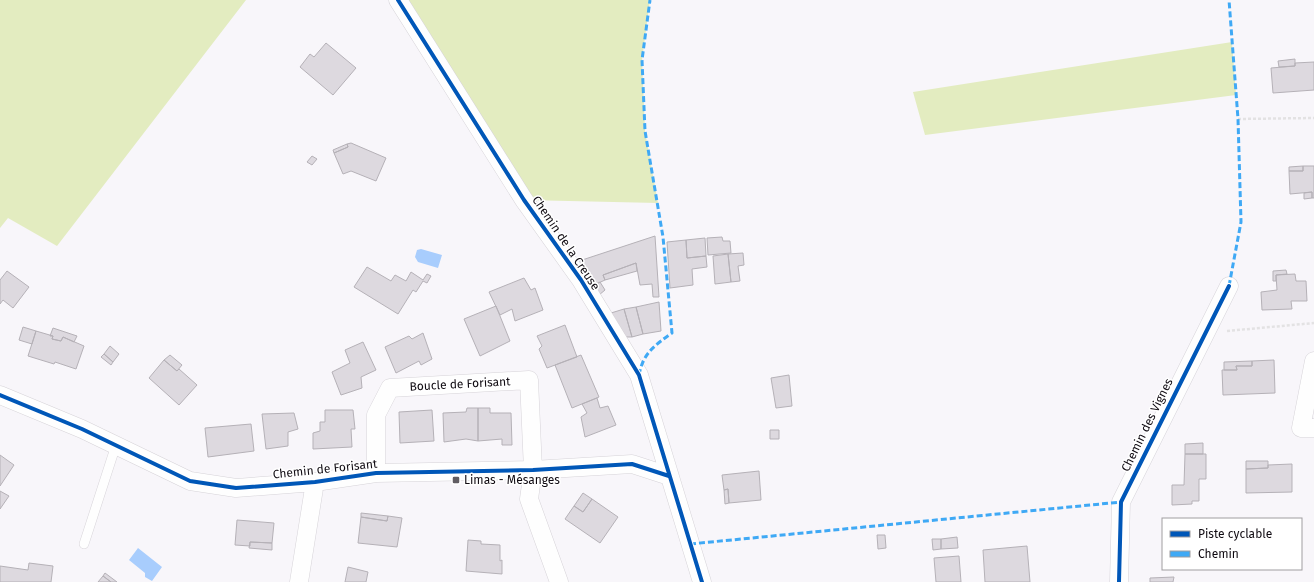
<svg xmlns="http://www.w3.org/2000/svg" width="1314" height="582" viewBox="0 0 1314 582" font-family="'Fira Sans',sans-serif">
<style>
.green{fill:#e3ecc0}
.water{fill:#a8cdfd}
.building{fill:#ddd9df;stroke:#b5b1b7}
.lines{fill:none;stroke-linecap:round;stroke-linejoin:round}
.lane-casing{stroke:#d6d3d8;stroke-width:10}
.street-casing{stroke:#d6d3d8;stroke-width:19}
.path{stroke:#e3e2e3;stroke-width:2.5;stroke-dasharray:3 2;stroke-linecap:butt}
.lane{stroke:#fefefe;stroke-width:9}
.street{stroke:#fefefe;stroke-width:18}
.quiet{stroke:#3fa9f5;stroke-width:3;stroke-dasharray:6 3;stroke-linecap:butt}
.cycleway-casing{stroke:#fff;stroke-width:6}
.cycleway{stroke:#0057b8;stroke-width:4}
.poi-dot{fill:#615d63;stroke:#fff;stroke-width:1.5}
.labels{text-anchor:middle;dominant-baseline:central;stroke-width:3;stroke-linejoin:round;paint-order:stroke}
.street-label{font-size:12px;fill:#0f0a11;stroke:#fff}
.poi-label{font-size:12px;fill:#0f0a11;stroke:#fff;text-anchor:start}
</style>
<rect width="100%" height="100%" fill="#f8f6fa"/>
<path class="green" d="M0 0H246L57 246 8 218 0 228Z
M398 0H650L642 60 645 131 658 203 524 200Z
M1232 42 1236 95 925 135 913 92Z"/>
<path class="water" d="M421 249 442 255 438 268 418 262 415 257 417 250Z
M138 548 162 567 152 581 145 577V573L129 560Z"/>
<path class="building" d="M326 43 356 68 333 95 300 67 310 54 314 57Z
M1295 59V66L1279 67 1278 61Z
M1314 62V90L1273 93 1271 68 1295 66V63Z
M351 143 386 158 376 181 351 171 343 174 334 153 348 147 347 144Z
M347 144 348 147 334 153 333 150Z
M312 156 317 159 312 165 307 162Z
M1303 166V171H1289V167Z
M1303 166H1314V198H1312V192L1290 194 1289 171H1303Z
M1312 192V198L1304 199V193Z
M655 236 659 297H653L652 284 640 285 636 263 603 275 605 280 592 286 576 262Z
M722 237 723 241H730L731 253 708 255 707 238Z
M705 238 706 256 687 258 686 240Z
M686 240 687 258 706 256 707 267 692 269 693 285 670 288 667 242Z
M743 253 744 265 738 266 740 281 731 282 728 254Z
M728 254 731 282 715 284 713 256Z
M636 263 637 271 605 280 603 275Z
M367 267 391 281 395 275 406 281 411 272 423 280 427 274 431 276 427 283 423 281 416 292 413 290 398 314 354 287Z
M1286 270 1287 274 1276 275V281H1273V271Z
M7 271 29 287 13 308 3 300 0 304V280Z
M1295 274 1296 281H1306L1307 301H1291L1292 309 1262 310 1261 292 1277 290 1276 275Z
M524 278 531 290 535 288 543 310 515 321 512 309 500 315 489 292Z
M600 282 605 290 599 295 592 286Z
M659 302 661 331 643 334 636 307Z
M496 306 510 341 480 356 464 319Z
M636 307 643 334 632 337 624 309Z
M624 309 632 337H626L611 313Z
M565 325 577 357 547 368 539 349 542 346 537 336Z
M23 327 36 331 32 344 19 340Z
M53 328 77 336 74 342 63 337 61 341 52 339 53 336H50Z
M36 331 53 336 52 339 61 341 63 337 84 346 76 369 55 362 54 364 28 356Z
M423 333 432 359 421 365 419 361 396 373 385 347 409 336 412 339Z
M363 342 376 370 361 377 362 388 341 395 332 372 350 363 345 350Z
M110 346 119 354 113 362 104 354Z
M104 354 113 362 111 365 101 357Z
M170 355 182 365 177 371 164 360Z
M581 355 599 397 572 408 555 365Z
M164 360 177 371 179 369 197 385 179 405 149 378Z
M1274 360 1275 393 1223 395 1222 370H1237L1236 366H1252V361Z
M1252 361V366H1236L1237 370H1224V362Z
M789 375 792 406 776 408 771 378Z
M597 398 600 408 608 406 616 425 585 437 581 417 587 413 582 404Z
M467 408H478V441L466 439 444 442 443 413 466 412Z
M478 408H490V413H511L512 445H502V439L478 441Z
M325 410H353L355 429H351L352 447 313 449V433L320 431V422H325Z
M432 410 434 441 400 443 399 412Z
M294 413 298 429 288 432V446L266 449 262 414Z
M251 424 254 451 208 457 205 428Z
M770 430H779V439H770Z
M1203 443V454H1185V444Z
M1185 454H1206V479H1199V501H1192V504L1172 505V485H1184Z
M0 455 14 465 0 486Z
M1246 461H1268V468L1246 469Z
M1292 464V492L1246 493V469L1268 468V465Z
M759 471 761 500 729 503 728 489 724 490 722 475Z
M728 489 729 503 725 504 724 490Z
M0 491 9 496 0 509Z
M583 493 592 499 583 512 574 506Z
M592 499 618 517 600 543 565 519 574 506 583 512Z
M361 513 388 516 387 521 361 517Z
M388 516 402 518 397 547 358 543 361 517 387 521Z
M237 520 274 523 272 543 250 542V546L235 545Z
M877 535H885L886 548 878 549Z
M957 537 958 548 941 549V539Z
M932 539H941V549L933 550Z
M468 540 481 541V544L500 545V561L502 560V574L466 571Z
M250 542 272 543V550L249 548Z
M1027 546 1030 582H985L983 550Z
M959 556 961 582H936L934 558Z
M29 563 53 566 51 582H0V566L28 570Z
M348 567 368 572 366 582H345Z
M105 573 117 582H111L103 576Z
M103 576 111 582H98Z
M1174 577 1173 582H1150V578Z"/>
<g class="lines">
<defs>
<path id="lane" d="M84 544 116 445"/>
<path id="street" d="M398 0 524 200 581 280 639 375 702 582
M1314 361 1301 428H1314
M0 395 82 429 190 481 236 488 315 482 376 473 533 470 632 464 669 476
M376 473V415L390 388 529 380 533 470 529 499 559 582
M299 582 315 482
M1119 582 1121 502 1229 286"/>
</defs>
<use href="#lane" class="lane-casing"/>
<use href="#street" class="street-casing"/>
<path class="path" d="M1238 119 1314 118
M1227 331 1314 323"/>
<use href="#lane" class="lane"/>
<use href="#street" class="street"/>
<path class="quiet" d="M1229 286 1241 222 1238 119 1229 0
M639 375C643 353 655 345 672 333L663 237 645 131 642 60 650 0
M690 544 1121 502"/>
<defs>
<path id="cycleway" d="M398 0 524 200 581 280 639 375 702 582
M0 395 82 429 190 481 236 488 315 482 376 473 533 470 632 464 669 476
M1119 582 1121 502 1229 286"/>
</defs>
<use href="#cycleway" class="cycleway-casing"/>
<use href="#cycleway" class="cycleway"/>
</g>
<rect class="poi-dot" x="452" y="476" width="8" height="8" rx="2"/>
<g class="labels">
<g class="street-label">
<text transform="translate(566 243) rotate(56)">Chemin de la Creuse</text>
<text transform="translate(460 384) rotate(-3)">Boucle de Forisant</text>
<text transform="translate(1147 425) rotate(-64)">Chemin des Vignes</text>
<text transform="translate(325 469) rotate(-6)">Chemin de Forisant</text>
</g>
<g class="poi-label">
<text x="464" y="480">Limas - Mésanges</text>
</g>
</g>
<rect x="1162" y="518" width="140" height="52" fill="#ffffff" stroke="#9f9da0"/>
<rect x="1170" y="531" width="20" height="6" fill="#0057b8" stroke="#9f9da0"/>
<text x="1198" y="538" font-size="12" fill="#0f0a11">Piste cyclable</text>
<rect x="1170" y="551" width="20" height="6" fill="#3fa9f5" stroke="#9f9da0"/>
<text x="1198" y="558" font-size="12" fill="#0f0a11">Chemin</text>
</svg>
